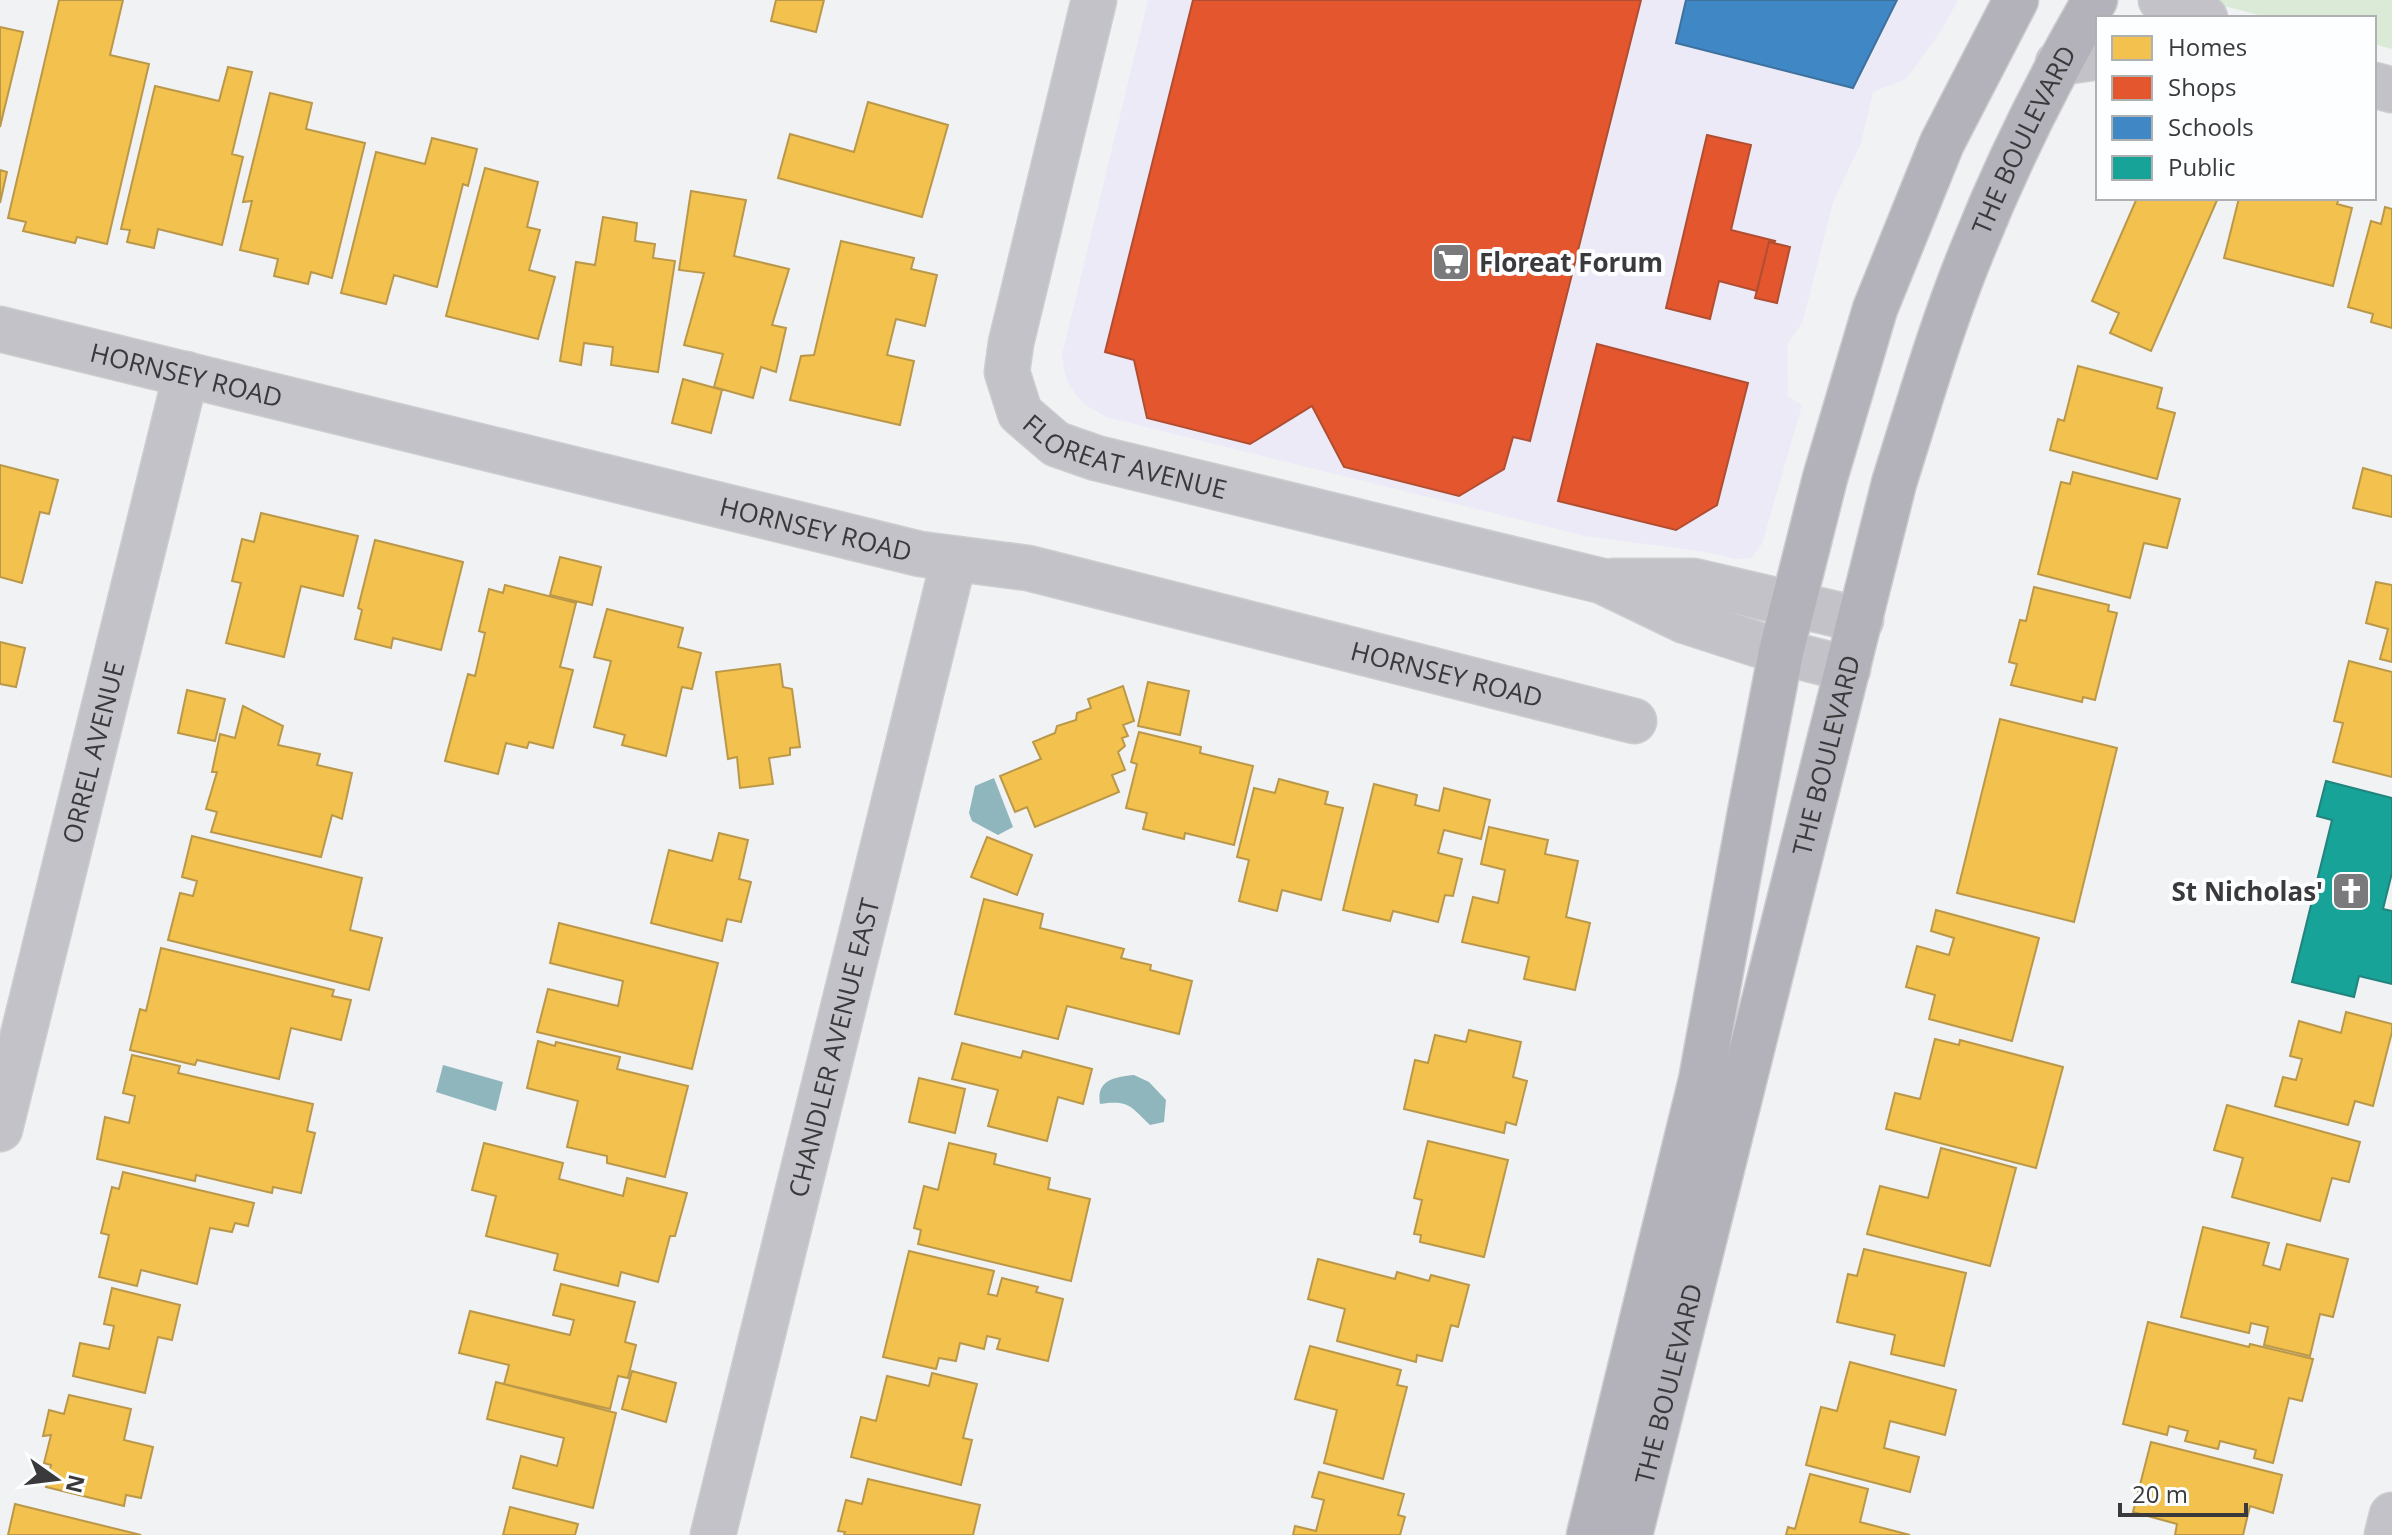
<svg xmlns="http://www.w3.org/2000/svg" width="2392" height="1535" viewBox="0 0 2392 1535" font-family="'Open Sans',sans-serif">
<style>
.commercial{fill:#eceaf7}
.green{fill:#dbead7}
.water{fill:#8fb6bc}
.homes{fill:#f2c14e;stroke:#bb9849;stroke-width:2}
.shops{fill:#e4572e;stroke:#b14e32;stroke-width:2}
.schools{fill:#3f88c5;stroke:#3e719c;stroke-width:2}
.public{fill:#17a398;stroke:#22847d;stroke-width:2}
.lines{fill:none;stroke-linecap:round;stroke-linejoin:round}
.minor-casing{stroke:#cccdcf;stroke-width:47}
.major-casing{stroke:#cccdcf;stroke-width:47}
.minor{stroke:#c3c2c8;stroke-width:44}
.major{stroke:#b3b1b9;stroke-width:44}
.labels{text-anchor:middle;dominant-baseline:central;stroke-width:8;stroke-linejoin:round;paint-order:stroke}
.street-label{font-size:26px;fill:#3a3a3d;stroke:#fdfeff}
.poi-label{font-size:26px;font-weight:bold;fill:#3a3a3d;stroke:#fdfeff;text-anchor:start}
</style>
<rect width="100%" height="100%" fill="#f0f2f4"/>
<path class="commercial" d="M1148 0H1958L1941 31 1906 79 1873 92 1861 143 1833 202 1803 321 1787 345 1788 396 1802 405 1762 544 1751 558 1735 559 1706 552 1585 536 1106 417 1084 404 1071 388 1065 375 1062 355Z"/>
<path class="green" d="M2201 0H2392V49L2374 44V18H2270Z"/>
<path class="water" d="M994 778 1013 827 998 835 972 821 969 813 975 786Z
M443 1065 503 1082 496 1111 436 1092Z
M1134 1075 1149 1082 1166 1100 1164 1122 1150 1125C1130 1106 1129 1100 1100 1104 1096 1080 1114 1077 1134 1075Z"/>
<path class="homes" d="M59 0H123L110 55 149 64 107 244 77 237 75 243 23 231 26 222 8 218Z
M776 0H824L816 32 771 21Z
M0 27 23 32 0 127Z
M228 67 252 72 232 154 243 157 222 245 158 229 154 248 127 242 130 230 121 229 155 86 219 101Z
M270 93 312 103 306 129 365 143 332 278 311 272 308 284 274 276 278 259 240 250 252 201 243 202Z
M868 102 948 125 922 217 778 178 790 134 854 152Z
M432 138 477 149 468 186 463 184 437 287 394 275 386 304 341 293 376 152 425 164Z
M485 168 538 182 527 227 540 230 529 270 555 277 538 339 446 316Z
M0 170 7 172 0 203Z
M691 191 746 200 734 256 789 269 772 325 786 328 776 372 761 367 753 398 714 387 723 354 684 345 704 273 679 270Z
M2137 198H2218L2151 351 2110 333 2119 313 2092 301Z
M2239 198H2339L2337 204 2352 208 2333 286 2224 258Z
M2385 207 2392 209V328L2371 322 2373 314 2348 307 2371 221 2381 224Z
M603 217 637 223 635 241 655 244 653 258 675 261 658 372 611 365 613 347 584 343 581 365 560 361 576 262 595 265Z
M841 241 914 258 911 269 937 275 925 326 896 319 887 355 914 361 900 425 790 400 801 356 814 355Z
M2078 366 2162 388 2157 408 2175 413 2157 479 2050 450 2058 419 2064 421Z
M683 379 722 390 711 433 672 423Z
M0 465 58 480 49 514 40 512 22 583 0 577Z
M2363 468 2392 476V517L2353 508Z
M2073 472 2180 499 2167 548 2144 543 2130 598 2038 574 2061 482 2070 484Z
M261 513 358 536 343 596 301 586 284 657 226 643 241 583 232 581 242 539 254 542Z
M375 540 463 562 441 650 393 638 391 648 355 639 362 610 358 608Z
M560 557 601 567 592 605 550 595Z
M2376 582 2392 585V662L2380 659 2388 629 2366 623Z
M505 585 576 603 560 667 573 670 553 748 529 742 527 748 506 743 498 774 445 761 468 674 475 676 485 633 479 631 489 589 503 593Z
M2034 587 2109 605 2108 611 2117 613 2095 700 2083 697 2082 702 2011 685 2017 664 2009 662 2020 620 2026 621Z
M607 609 683 628 678 647 701 653 692 689 682 687 666 756 622 745 625 735 594 727 611 661 594 657Z
M0 642 25 648 16 687 0 684Z
M2349 661 2392 672V777L2333 762 2343 723 2334 721Z
M780 664 783 687 792 689 800 747 790 748V755L769 758 773 784 740 788 737 757 728 759 716 672Z
M1148 682 1189 691 1180 735 1138 726Z
M1123 686 1134 721 1123 725 1128 736 1122 738 1125 746 1118 752 1125 770 1112 775 1119 792 1035 827 1027 807 1015 812 1000 776 1041 759 1033 742 1055 733 1057 726 1076 720 1077 713 1091 708 1088 699Z
M187 690 225 699 215 741 178 733Z
M243 706 283 726 278 745 320 754 317 765 352 773 342 819 332 815 321 857 211 832 217 812 206 809 217 772H212L220 734 235 738Z
M2000 719 2117 748 2074 922 1957 893Z
M1139 732 1201 747 1200 753 1253 766 1234 845 1185 833 1184 839 1143 829 1147 813 1126 808 1137 764 1131 762Z
M1279 779 1328 792 1325 804 1343 808 1321 900 1282 890 1277 911 1239 901 1249 860 1237 857 1254 788 1275 793Z
M1374 784 1417 795 1415 805 1439 811 1444 788 1490 800 1481 839 1444 830 1438 853 1462 859 1453 896 1445 895 1438 922 1393 911 1390 921 1343 910Z
M1489 827 1548 840 1545 854 1578 861 1566 917 1590 923 1575 990 1524 979 1529 957 1462 942 1473 897 1498 903 1505 870 1481 864Z
M719 833 748 840 739 879 751 882 741 922 727 919 722 941 651 923 669 850 712 861Z
M192 836 362 878 350 930 382 938 369 990 168 940 180 893 193 896 197 881 182 877Z
M987 837 1032 855 1017 895 971 877Z
M984 899 1043 914 1040 928 1124 949 1121 958 1151 965 1150 970 1192 981 1179 1034 1067 1006 1058 1039 955 1014Z
M1936 910 2039 938 2012 1041 1929 1019 1935 995 1906 987 1917 946 1949 955 1954 938 1931 931Z
M559 923 718 963 692 1069 537 1032 548 989 618 1006 623 981 550 963Z
M161 948 334 990 332 996 351 1000 341 1040 291 1028 279 1079 197 1060 195 1065 130 1050 140 1009 146 1011Z
M2346 1012 2392 1024V1032L2373 1106 2355 1101 2348 1125 2275 1106 2283 1077 2296 1080 2302 1059 2290 1056 2299 1021 2341 1033Z
M1469 1030 1521 1042 1513 1077 1527 1081 1516 1125 1506 1122 1504 1133 1404 1109 1415 1060 1428 1063 1435 1035 1466 1042Z
M1935 1039 1959 1045 1960 1040 2063 1067 2036 1168 1886 1129 1895 1093 1920 1099Z
M538 1041 555 1046 556 1042 620 1057 617 1069 688 1086 665 1177 607 1163V1156L567 1147 578 1101 527 1088Z
M962 1043 1021 1058 1023 1051 1092 1069 1083 1104 1058 1097 1047 1141 988 1126 998 1090 952 1079Z
M132 1055 180 1066 178 1073 313 1104 307 1131 315 1133 301 1193 273 1187 272 1193 196 1175 195 1181 97 1159 105 1117 129 1123 135 1096 123 1093Z
M919 1078 965 1089 955 1133 909 1122Z
M2227 1105 2360 1142 2349 1182 2332 1178 2320 1221 2232 1197 2243 1158 2214 1150Z
M1428 1141 1508 1160 1484 1257 1420 1242 1421 1235 1414 1234 1422 1200 1414 1198Z
M484 1143 563 1163 559 1179 623 1196 627 1178 687 1193 675 1236H670L658 1282 621 1272 618 1286 554 1270 558 1254 486 1236 496 1196 472 1190Z
M949 1143 996 1154 994 1164 1050 1178 1048 1189 1090 1199 1071 1281 918 1244 921 1230 914 1228 924 1186 938 1190Z
M1941 1148 2016 1168 1990 1266 1867 1234 1880 1186 1928 1198Z
M123 1172 254 1203 248 1226 235 1223 232 1232 210 1228 197 1284 141 1270 137 1286 99 1277 109 1235 101 1233 112 1187 119 1189Z
M2203 1227 2269 1243 2263 1265 2280 1270 2287 1244 2348 1259 2333 1317 2320 1314 2310 1356 2264 1345 2268 1327 2251 1323 2249 1333 2181 1317Z
M1864 1249 1966 1273 1944 1366 1891 1354 1895 1335 1837 1322 1848 1274 1857 1276Z
M909 1251 994 1271 988 1294 997 1296 1002 1278 1038 1287 1036 1292 1063 1299 1048 1361 997 1349 1000 1339 987 1336 984 1349 960 1343 956 1361 939 1358 936 1369 883 1357Z
M1318 1259 1395 1279 1397 1272 1429 1281 1431 1275 1469 1285 1458 1327 1451 1325 1442 1361 1417 1355 1416 1362 1337 1341 1345 1309 1308 1299Z
M561 1284 635 1302 625 1342 636 1345 628 1378 618 1376 610 1409 504 1384 509 1365 459 1353 470 1311 570 1335 574 1320 553 1315Z
M112 1288 180 1305 172 1340 158 1337 145 1393 73 1376 80 1343 109 1349 114 1326 104 1324Z
M2148 1322 2249 1347 2250 1344 2313 1359 2302 1401 2289 1398 2273 1463 2254 1458 2256 1450 2220 1441 2218 1449 2185 1441 2188 1431 2169 1426 2167 1435 2123 1424Z
M1310 1346 1401 1370 1397 1385 1407 1387 1383 1479 1324 1463 1337 1410 1295 1399Z
M1850 1362 1956 1390 1945 1435 1890 1421 1884 1448 1919 1457 1910 1492 1806 1465 1821 1407 1837 1411Z
M632 1371 676 1383 666 1422 622 1409Z
M932 1373 977 1384 963 1438 972 1440 961 1485 851 1457 861 1417 876 1421 887 1376 929 1386Z
M496 1382 616 1413 593 1508 513 1488 521 1456 557 1466 564 1438 487 1419Z
M69 1395 131 1409 124 1440 153 1447 141 1498 126 1495 124 1506 46 1487 51 1465 44 1463 51 1435 43 1436 49 1410 64 1414Z
M2151 1442 2282 1475 2273 1513 2250 1506 2243 1535H2175L2177 1524 2133 1512Z
M1319 1472 1404 1494 1398 1515 1405 1517 1400 1535H1293L1295 1526 1316 1531 1324 1500 1312 1497Z
M1810 1474 1868 1489 1860 1522 1910 1535H1786L1788 1527 1795 1529Z
M868 1479 980 1505 973 1535H844L845 1532 838 1531 846 1500 862 1504Z
M15 1504 141 1535H8Z
M510 1507 578 1524 575 1535H503Z"/>
<path class="shops" d="M1193 0H1641L1530 441 1513 437 1504 469 1459 496 1344 467 1312 406 1250 444 1147 418 1134 360 1105 352Z
M1707 135 1751 145 1731 230 1775 241 1774 243 1769 242 1757 291 1719 281 1710 319 1666 308Z
M1769 242 1790 247 1777 303 1755 298Z
M1597 344 1748 383 1717 505 1676 530 1558 501Z"/>
<path class="schools" d="M1686 0H1897L1853 88 1676 43Z"/>
<path class="public" d="M2326 781 2392 798V873L2383 909 2392 911V984L2359 976 2354 997 2292 982 2332 820 2317 816Z"/>
<g class="lines">
<defs>
<g id="minor">
<path id="s1" d="M1094 0 1011 343 1007 372 1020 413 1056 444 1096 458 1602 581 1685 621 1781 652 1848 669"/>
<path d="M2161 0 2165 4 2205 18"/>
<path d="M2058 63 2098 57"/>
<path d="M2374 85 2392 90"/>
<path id="s2" d="M0 329 920 554 1028 568 1634 721"/>
<path d="M1613 581H1693L1861 620"/>
<path id="s3" d="M0 1129 186 374"/>
<path id="s4" d="M713 1535 954 559"/>
<path d="M2387 1535 2392 1515"/>
</g>
<g id="major">
<path d="M1589 1535 1701 1080 1751 807 1781 652 1825 478 1875 309 1942 143 2016 0"/>
<path id="s5" d="M1630 1535 1894 483C1919 404 1942 323 1974 246 2008 161 2049 79 2095 0"/>
</g>
</defs>
<use href="#minor" class="minor-casing"/>
<use href="#major" class="major-casing"/>
<use href="#minor" class="minor"/>
<use href="#major" class="major"/>
</g>
<defs>
<symbol id="supermarket-square" viewBox="-11 -11 22 22"><rect x="-9" y="-9" width="18" height="18" rx="4" fill="#7a7a7d" stroke="#fdfeff"/><path d="M-6-5.5h2.5l.6 2H6L4.5 2H-2.5L-4.4-4H-6ZM-1.5 3.2a1.3 1.3 0 1 0 .1 0ZM3 3.2a1.3 1.3 0 1 0 .1 0Z" fill="#fff"/></symbol>
<symbol id="church-square" viewBox="-11 -11 22 22"><rect x="-9" y="-9" width="18" height="18" rx="4" fill="#7a7a7d" stroke="#fdfeff"/><path d="M-1.2-6h2.4v3.5h3.3v2.4h-3.3V6h-2.4V-.1h-3.3v-2.4h3.3Z" fill="#fff"/></symbol>
</defs>
<g fill-rule="evenodd">
<use href="#supermarket-square" x="1429" y="240" width="44" height="44"/>
<use href="#church-square" x="2329" y="869" width="44" height="44"/>
</g>
<g class="labels">
<g class="street-label">
<text stroke="none"><textPath href="#s5" startOffset="1452">THE BOULEVARD</textPath></text>
<text stroke="none"><textPath href="#s2" startOffset="192">HORNSEY ROAD</textPath></text>
<text stroke="none"><textPath href="#s1" startOffset="542">FLOREAT AVENUE</textPath></text>
<text stroke="none"><textPath href="#s2" startOffset="840">HORNSEY ROAD</textPath></text>
<text stroke="none"><textPath href="#s2" startOffset="1488">HORNSEY ROAD</textPath></text>
<text stroke="none"><textPath href="#s3" startOffset="388">ORREL AVENUE</textPath></text>
<text stroke="none"><textPath href="#s5" startOffset="804">THE BOULEVARD</textPath></text>
<text stroke="none"><textPath href="#s4" startOffset="502">CHANDLER AVENUE EAST</textPath></text>
<text stroke="none"><textPath href="#s5" startOffset="156">THE BOULEVARD</textPath></text>
</g>
<g class="poi-label">
<text x="1479" y="262">Floreat Forum</text>
<text x="2323" y="891" text-anchor="end">St Nicholas'</text>
</g>
</g>
<rect x="2096" y="16" width="280" height="184" fill="#fdfeff" stroke="#afb0b1" stroke-width="2"/>
<rect x="2112" y="36" width="40" height="24" fill="#f2c14e" stroke="#afb0b1" stroke-width="2"/>
<text x="2168" y="56" font-size="24" fill="#3a3a3d">Homes</text>
<rect x="2112" y="76" width="40" height="24" fill="#e4572e" stroke="#afb0b1" stroke-width="2"/>
<text x="2168" y="96" font-size="24" fill="#3a3a3d">Shops</text>
<rect x="2112" y="116" width="40" height="24" fill="#3f88c5" stroke="#afb0b1" stroke-width="2"/>
<text x="2168" y="136" font-size="24" fill="#3a3a3d">Schools</text>
<rect x="2112" y="156" width="40" height="24" fill="#17a398" stroke="#afb0b1" stroke-width="2"/>
<text x="2168" y="176" font-size="24" fill="#3a3a3d">Public</text>
<g transform="translate(56 1479) rotate(104)" stroke="#fdfeff" stroke-width="6" paint-order="stroke">
<path d="M0-6L14 30L0 20L-14 30Z" fill="#3a3a3d"/>
<text y="-12" font-size="22" font-weight="bold" text-anchor="middle" fill="#3a3a3d">N</text>
</g>
<path d="M2120 1503v12h126v-12" fill="none" stroke="#3a3a3d" stroke-width="4"/>
<text x="2132" y="1503" font-size="24" fill="#3a3a3d" stroke="#fdfeff" stroke-width="6" paint-order="stroke">20 m</text>
</svg>
